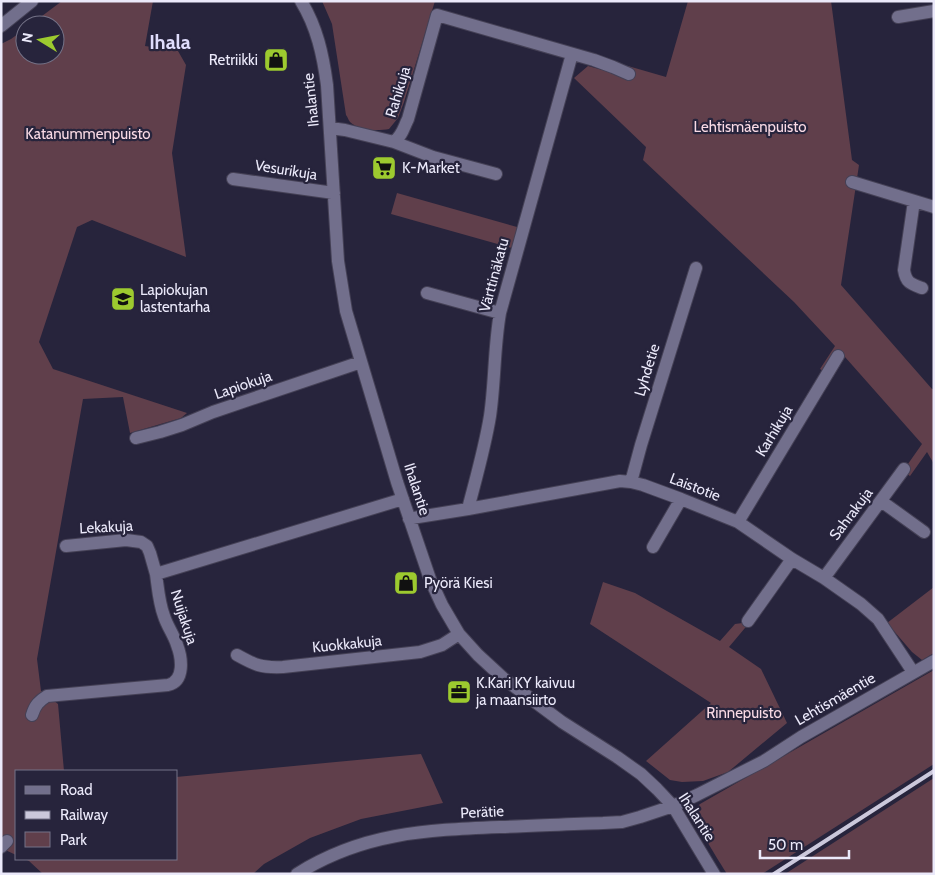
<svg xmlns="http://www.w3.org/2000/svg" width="935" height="875" viewBox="0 0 935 875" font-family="Cabin,sans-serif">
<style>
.green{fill:#603f4b}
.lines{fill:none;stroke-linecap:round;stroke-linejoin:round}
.minor-casing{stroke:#454156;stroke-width:14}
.minor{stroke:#726f8c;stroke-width:12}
.rail{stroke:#cbc8db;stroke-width:4}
.labels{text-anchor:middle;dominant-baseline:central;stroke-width:4.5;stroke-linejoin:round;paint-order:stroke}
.poi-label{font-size:15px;fill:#ebe9fa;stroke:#27243c;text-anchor:start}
.street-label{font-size:15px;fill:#ebe9fa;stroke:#27243c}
.park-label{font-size:15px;fill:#f9dae5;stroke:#27243c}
.district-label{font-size:20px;font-weight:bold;fill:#dfdcfc;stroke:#27243c}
</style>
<rect width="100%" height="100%" fill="#27243c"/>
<path class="green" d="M62 1H153L145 46 178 51 186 65 172 153 186 257 92 220 77 227 39 342 53 369 187 413 181 418 130 433 123 397 83 399 37 659 41 691 58 704 64 771H16V855L1 848V44L11 39 25 29V55H55V25H30Z
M322 1H435L404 102 398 118 389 129C378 131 359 131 350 122 348 120 348 117 346 115L332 24Z
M688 1H831L852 160 859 165 841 285 932 389H934V464L927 452 910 476 903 471 922 444 845 357 833 377 820 369 835 346 794 302 643 160 646 147 574 78 588 66 625 76 628 66 666 77Z
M397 193 517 227 512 248 391 214Z
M603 582 635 593 720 641 735 624 750 622 729 647 761 669 787 723 728 772 703 781 682 782 670 780 646 761 711 703 590 624Z
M934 587V653L922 660 912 652 887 623Z
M934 670V764L762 874H727C719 860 693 823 695 809L700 804Z
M421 754 443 803 361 819 310 838 264 864 253 874H43L29 861 25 859H176V777Z
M934 778V874H785Z"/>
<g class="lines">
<defs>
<path id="minor" d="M301 1C317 27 323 55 327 85L338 261 346 311 397 482 430 579 442 605 459 634 478 655 503 678 562 722 617 757 641 774 657 789 673 806 714 874
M898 17 934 11
M1 26 32 1
M330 128 345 130 394 142C403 134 403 129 408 119L437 15 594 60 613 67 629 74
M394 142 433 157 496 174
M233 179 334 193
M852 182 934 207
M914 201 904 270C906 283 911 284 922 288
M427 293 500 313
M136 438 160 432 182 425 213 412 361 362
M631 482 641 445 696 268
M881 501 924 532
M468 509C476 478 485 447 490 416 495 382 494 347 500 313L572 54
M409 519 418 517 468 509 620 481 631 482 643 485 681 499 738 522 792 559 824 578 861 604 878 619 913 672
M738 522 838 356
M66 546 126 540 141 542 147 546 150 553 156 574
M653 547 681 499
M824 578 904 469
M748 621 792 559
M237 655C255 665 261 668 283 667L420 652 442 645 459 634
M32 715C35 705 39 701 47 696L168 685C185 681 182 658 177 645 174 635 167 626 164 616 159 603 158 588 156 574L403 499
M1 847 7 841
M297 874C362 833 425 830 500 827 534 826 568 824 603 823L622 822 640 817 673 806 697 795 764 761 801 737 934 661"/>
</defs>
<use href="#minor" class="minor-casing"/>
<use href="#minor" class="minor"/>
<path class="rail" d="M774 874 934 771"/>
</g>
<defs>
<symbol id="shop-square" viewBox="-11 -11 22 22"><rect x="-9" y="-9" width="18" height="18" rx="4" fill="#9dca2f" stroke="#27243c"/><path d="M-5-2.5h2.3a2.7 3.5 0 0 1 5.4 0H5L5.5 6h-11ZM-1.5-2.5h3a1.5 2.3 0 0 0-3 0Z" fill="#111"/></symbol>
<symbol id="supermarket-square" viewBox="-11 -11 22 22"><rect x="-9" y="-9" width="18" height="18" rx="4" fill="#9dca2f" stroke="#27243c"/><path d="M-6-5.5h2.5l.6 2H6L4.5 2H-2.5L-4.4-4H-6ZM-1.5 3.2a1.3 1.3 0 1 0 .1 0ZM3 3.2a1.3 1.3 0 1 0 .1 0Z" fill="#111"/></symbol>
<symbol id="school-square" viewBox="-11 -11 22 22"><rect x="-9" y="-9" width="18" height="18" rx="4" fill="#9dca2f" stroke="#27243c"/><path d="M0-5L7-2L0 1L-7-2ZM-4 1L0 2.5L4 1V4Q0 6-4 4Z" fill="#111"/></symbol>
<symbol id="office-square" viewBox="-11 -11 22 22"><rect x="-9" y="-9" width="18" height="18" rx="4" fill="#9dca2f" stroke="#27243c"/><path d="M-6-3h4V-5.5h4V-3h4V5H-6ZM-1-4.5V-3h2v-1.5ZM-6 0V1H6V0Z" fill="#111"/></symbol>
</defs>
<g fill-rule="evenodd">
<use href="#shop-square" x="262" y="46" width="28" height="28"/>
<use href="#supermarket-square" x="370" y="154" width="28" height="28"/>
<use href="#school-square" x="109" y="285" width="28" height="28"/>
<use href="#shop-square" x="392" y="569" width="28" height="28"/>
<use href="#office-square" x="445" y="678" width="28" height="28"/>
</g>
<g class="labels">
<g class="poi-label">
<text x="258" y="60" text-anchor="end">Retriikki</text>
<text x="402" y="168">K-Market</text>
<text x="140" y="290">Lapiokujan<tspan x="140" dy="17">lastentarha</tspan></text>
<text x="424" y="583">Pyörä Kiesi</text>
<text x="476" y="683">K.Kari KY kaivuu<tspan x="476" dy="17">ja maansiirto</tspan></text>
</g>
<g class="street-label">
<text transform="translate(398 92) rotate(-73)">Rahikuja</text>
<text transform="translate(311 100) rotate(-96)">Ihalantie</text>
<text transform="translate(286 170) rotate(9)">Vesurikuja</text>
<text transform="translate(494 275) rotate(-75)">Värttinäkatu</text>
<text transform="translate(647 370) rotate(-73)">Lyhdetie</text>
<text transform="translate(243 385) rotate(-19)">Lapiokuja</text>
<text transform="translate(774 431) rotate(-59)">Karhikuja</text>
<text transform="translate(695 487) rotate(21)">Laistotie</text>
<text transform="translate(417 489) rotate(72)">Ihalantie</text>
<text transform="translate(851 514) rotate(-53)">Sahrakuja</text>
<text transform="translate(106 527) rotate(-3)">Lekakuja</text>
<text transform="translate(184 617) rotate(72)">Nuijakuja</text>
<text transform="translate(347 644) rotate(-6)">Kuokkakuja</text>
<text transform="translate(835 699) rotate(-30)">Lehtismäentie</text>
<text transform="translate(482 812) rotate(-3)">Perätie</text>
<text transform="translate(697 817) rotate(57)">Ihalantie</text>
</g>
<g class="park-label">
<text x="750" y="127">Lehtismäenpuisto</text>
<text x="88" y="134">Katanummenpuisto</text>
<text x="744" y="713">Rinnepuisto</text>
</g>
<g class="district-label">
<text x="170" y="42">Ihala</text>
</g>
</g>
<rect width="935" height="875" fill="none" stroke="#ebe9fa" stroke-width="5"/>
<rect x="15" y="770" width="162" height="90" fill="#27243c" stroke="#757388"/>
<rect x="25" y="786" width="25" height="8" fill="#726f8c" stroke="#757388"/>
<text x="60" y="795" font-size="15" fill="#ebe9fa">Road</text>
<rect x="25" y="811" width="25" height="8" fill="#cbc8db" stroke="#757388"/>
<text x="60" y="820" font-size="15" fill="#ebe9fa">Railway</text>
<rect x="25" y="832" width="25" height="15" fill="#603f4b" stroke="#757388"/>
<text x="60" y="845" font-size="15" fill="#ebe9fa">Park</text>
<g transform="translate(40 40) rotate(280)"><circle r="24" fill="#27243c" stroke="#757388"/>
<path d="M0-4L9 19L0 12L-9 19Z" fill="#9dca2f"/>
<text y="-8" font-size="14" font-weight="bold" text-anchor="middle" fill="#ebe9fa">N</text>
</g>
<path d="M760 850v8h89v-8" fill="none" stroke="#ebe9fa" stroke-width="2.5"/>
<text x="768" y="850" font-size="15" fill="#ebe9fa" stroke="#27243c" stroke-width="4" paint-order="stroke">50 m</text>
</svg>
